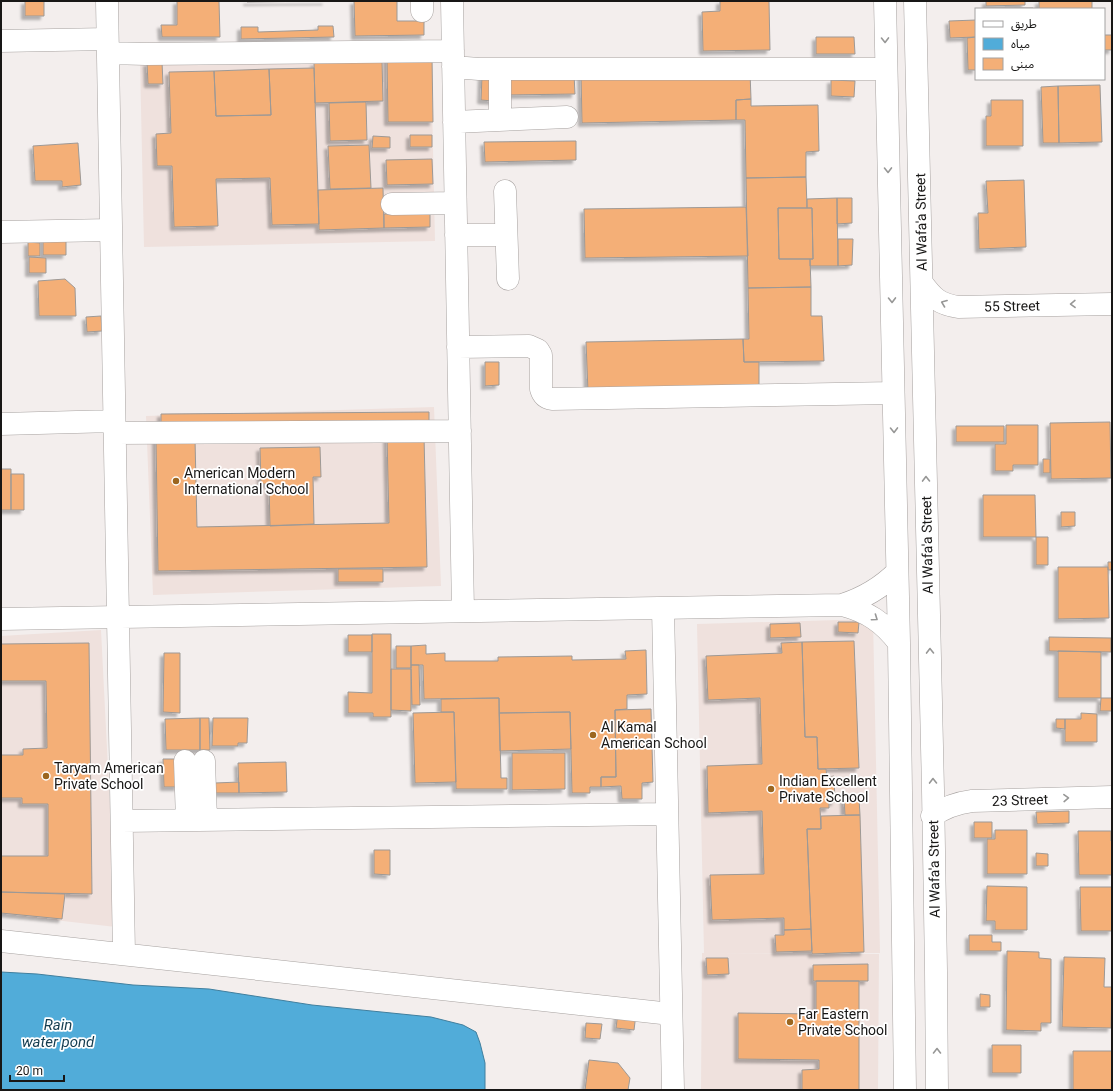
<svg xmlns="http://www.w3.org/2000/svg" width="1113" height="1091" viewBox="0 0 1113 1091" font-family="Roboto,'Noto Sans Arabic',sans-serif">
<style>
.built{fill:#efe1dd}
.water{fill:#51acd9;stroke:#407f9e}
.building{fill:#f4af77;stroke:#9d9996;filter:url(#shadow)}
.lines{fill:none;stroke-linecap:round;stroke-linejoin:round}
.minor-casing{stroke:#a7a2a0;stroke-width:23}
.minor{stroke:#fff;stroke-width:22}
.oneway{stroke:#979796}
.poi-dot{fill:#9c661f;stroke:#fff;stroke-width:1.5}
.labels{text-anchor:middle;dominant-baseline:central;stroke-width:3.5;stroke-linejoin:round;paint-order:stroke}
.street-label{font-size:14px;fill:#181716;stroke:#fff}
.poi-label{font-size:14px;fill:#181716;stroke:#fff;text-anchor:start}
.water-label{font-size:15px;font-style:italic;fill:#153d50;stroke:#fff}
</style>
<defs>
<filter id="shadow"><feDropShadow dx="-3.5" dy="3.5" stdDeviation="1" flood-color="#0004"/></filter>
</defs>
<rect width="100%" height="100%" fill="#f3eeed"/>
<path class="built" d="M431 56 435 241 144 247 140 61Z
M434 407 441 586 153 595 146 416Z
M873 619 880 953H713L879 954 878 1090H701L702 953H704L697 624Z
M101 630 116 927 1 914V636Z"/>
<path class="water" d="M1 972 37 974 133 985 209 989 312 1005 431 1017 463 1025 476 1032 480 1043 485 1063V1090H1Z"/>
<path class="building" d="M25 1H44V16H25Z
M177 1H219L220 37H162L161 25H177Z
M247 1H326L247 2Z
M354 1H397V21H424V35L355 36Z
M720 1H769L770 50 703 51 702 12 720 11Z
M986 1H1025V5L986 6Z
M1039 1H1092V9H1039Z
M1014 8H1033V9H1014Z
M976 20V37L950 38 949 21Z
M318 26H333L334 37 241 39V27H258V32L318 30Z
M1104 35H1112V50H1104Z
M816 37H854L855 54H816Z
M976 37V70H968L967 38Z
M432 57 433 122H388L387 58Z
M382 61 383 101 315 103 314 63Z
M162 62 163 84H148L147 63Z
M314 68 319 224 272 225 270 178 216 179 218 226 174 227 172 166H157L156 134 171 133 169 72 214 71 216 116 271 115 269 69Z
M269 69 271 115 216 116 214 71Z
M750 72 751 99 736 100V120L582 123 581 74Z
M574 74 575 94 507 95V75Z
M482 76H494L493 101 481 100Z
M831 80 855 81 854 97 831 96Z
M1100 85 1102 142 1059 143 1058 86Z
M1058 86 1059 143H1043L1041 87Z
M751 99V106L818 105 819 151 806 152V177L746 178 745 120H736V100Z
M991 100H1023V146H986V116H991Z
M366 102 367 140 330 141 329 103Z
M410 135H432V147H410Z
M373 136 390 137V148H372Z
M576 141V160L485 162 484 142Z
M78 143 81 185 62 187V181H35L33 146Z
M369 145 371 188 330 189 328 146Z
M432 159 433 184 387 185 386 160Z
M806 177 807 208H778L779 259H810L811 287 748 288 746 178Z
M1024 180 1026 247 979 249 978 213H988L986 181Z
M383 188 384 228 319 230 318 190Z
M837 198H852V223L837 224Z
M837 198 838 266H810V259H813L812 208H807V199Z
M746 207 748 256 585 258 584 209Z
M778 208H812L813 259H779Z
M430 212V227L384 228V214Z
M43 237H66V255H43Z
M838 239H853L852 265 838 266Z
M28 242 40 243V256H28Z
M29 257 46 258V273H29Z
M65 279 75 288 76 316H39L38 281Z
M811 287V316H822L824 361 744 362 743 339H749L748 288Z
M101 316 102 331 87 332 86 317Z
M743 339 744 362H759V389L588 392 586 342Z
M485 362H499V385L485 386Z
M429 412V426L161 429V414Z
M1110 422 1111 478 1051 479 1050 423Z
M1006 425H1038V465H1013V471H995V444H1006Z
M956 426H1004V442H956Z
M387 436H424L427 567 158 571 156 439H195L197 527 389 523Z
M320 447 321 477H313L314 524 270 526 269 484H261L260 448Z
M1043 459H1050V473H1043Z
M1 469H11V510H1Z
M11 474H24V510H11Z
M983 495H1035L1036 537H983Z
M1061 512H1075V526L1061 527Z
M1036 537H1048V565H1036Z
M1108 562H1112V570H1108Z
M1058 567H1108L1109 618 1058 619Z
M338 569H383V582H338Z
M838 622H859L858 633 838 632Z
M800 623 801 637 770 638V624Z
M372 634H391V717H373V713H348V692L372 693Z
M348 635H372V652H348Z
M1049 637 1111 638V652L1049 651Z
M854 641 859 768 818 769 817 737H805L802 642Z
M802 642 805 737H817L818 769H826L827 777 834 776 835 802H829V808H820L821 829H807L811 929 784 930V918L712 920 710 875 764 874 762 811 708 813 707 766 762 764 760 698 708 700 706 656 782 653 781 643Z
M89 643 92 894 1 892V856H48V804H22V798H1V755H23V749L47 748 46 681H1V644Z
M426 645V654L445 653V661H498V657L572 656V660L626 659 625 651 646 650 647 694 627 695V709L615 710 616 777H601V787H590V793H572L570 712 499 713V698L424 699 423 665H411V646Z
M396 646H411V668H396Z
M1058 651 1101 652V698H1058Z
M164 653H180V713L163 712Z
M411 665H419L420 705H412Z
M391 669H411V711L391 710Z
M499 698 501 778H507V789H456L454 712H441V699Z
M1101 698H1112V711H1100Z
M651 709 653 782 642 783V799H622L621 786 601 787V777H616L615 710Z
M454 712 456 782 415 783 413 713Z
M570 712 571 749 500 751 499 713Z
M1081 713 1097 714V742H1065V719H1081Z
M200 718V750H166L165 719Z
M200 718H209L210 750H200Z
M213 718H248L247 743H238V746H212Z
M1056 719H1065V729L1056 728Z
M512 753H565V789L512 790Z
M163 759H178V787H164Z
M286 762 287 792 239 793 238 763Z
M239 782V793H215V783Z
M844 799H859L860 815H845Z
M1069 811V823L1037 824 1036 812Z
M860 815 864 952 812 954 807 829H821V816Z
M974 822H992V838H974Z
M995 830H1027V874H987V839H995Z
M1078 831H1111V841H1112V875H1079Z
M374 850H390V875L374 874Z
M1036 853 1048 854V866H1036Z
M987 886 1027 887V930H995V921H986Z
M1080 887H1112V931H1081Z
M1 892 65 894 62 919 1 913Z
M811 929 812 951 776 952 775 935H784V930Z
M969 935H992V942H1001V951H969Z
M1007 951 1039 952V958L1051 959V1023H1041V1031L1006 1030Z
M1064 957 1105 958 1104 987H1112L1111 1028 1062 1027Z
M706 958H728L729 974 707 975Z
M868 964V981H813V965Z
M816 981H859V1090H802V1070L819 1069V1060L738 1059V1013L816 1014Z
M980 994 990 995V1007H980Z
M618 1012 636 1014 634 1030 616 1028Z
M586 1023 602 1024 600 1039 585 1038Z
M992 1045H1021V1073H992Z
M1073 1051H1112V1090H1073Z
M589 1060 618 1063 630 1078 628 1090H585Z"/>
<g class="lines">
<defs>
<path id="minor" d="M107 1 124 954
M422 1V11
M452 1 463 611
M885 1 899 643 905 1090
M915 1 933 790 936 971 937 1090
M1 41 107 39
M108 53 146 54 453 51
M453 67 479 69H886
M500 120V69
M454 122 567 117
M505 191 508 279
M392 204 455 203
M1 232 111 230
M456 235H506
M922 283C933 298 939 304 958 307L1112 304
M458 347 529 346 538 350 541 355V389C543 396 546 398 552 399L893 393
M1 424 114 421
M115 433 460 431
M842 605C868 612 883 622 899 643
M663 608 673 1090
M1 619 842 605C864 598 881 588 897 572
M185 761 187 820
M204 761 206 820
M932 816C945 807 956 803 972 801L1112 797
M122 821 667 814
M1 941 671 1014"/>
</defs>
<use href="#minor" class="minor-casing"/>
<use href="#minor" class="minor"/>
</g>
<defs><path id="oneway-chevron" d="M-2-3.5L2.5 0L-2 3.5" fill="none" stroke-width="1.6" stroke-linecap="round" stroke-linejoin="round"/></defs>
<g class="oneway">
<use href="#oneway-chevron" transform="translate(885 40) rotate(89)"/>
<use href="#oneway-chevron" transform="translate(888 170) rotate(89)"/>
<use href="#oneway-chevron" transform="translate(892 300) rotate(89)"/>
<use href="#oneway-chevron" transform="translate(944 303) rotate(-159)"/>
<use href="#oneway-chevron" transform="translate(1073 304) rotate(179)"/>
<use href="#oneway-chevron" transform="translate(894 430) rotate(89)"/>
<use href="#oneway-chevron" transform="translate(926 479) rotate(-91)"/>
<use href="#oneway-chevron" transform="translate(875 618) rotate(35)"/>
<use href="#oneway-chevron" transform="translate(930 651) rotate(-91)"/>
<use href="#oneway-chevron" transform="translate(933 781) rotate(-91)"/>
<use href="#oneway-chevron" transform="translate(1066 798) rotate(-2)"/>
<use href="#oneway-chevron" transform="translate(937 1051) rotate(-90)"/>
</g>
<g class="poi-dot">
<circle cx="176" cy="481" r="4"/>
<circle cx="593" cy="735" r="4"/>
<circle cx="46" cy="776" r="4"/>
<circle cx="771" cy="789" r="4"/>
<circle cx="790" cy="1022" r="4"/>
</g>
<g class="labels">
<g class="street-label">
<text transform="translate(921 222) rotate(-91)">Al Wafa'a Street</text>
<text transform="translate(1012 306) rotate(-1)">55 Street</text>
<text transform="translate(927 545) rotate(-91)">Al Wafa'a Street</text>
<text transform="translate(1020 800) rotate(-2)">23 Street</text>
<text transform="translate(934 869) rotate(-91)">Al Wafa'a Street</text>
</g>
<g class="poi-label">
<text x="184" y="473">American Modern<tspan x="184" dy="16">International School</tspan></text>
<text x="601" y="727">Al Kamal<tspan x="601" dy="16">American School</tspan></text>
<text x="54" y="768">Taryam American<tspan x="54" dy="16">Private School</tspan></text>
<text x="779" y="781">Indian Excellent<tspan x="779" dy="16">Private School</tspan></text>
<text x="798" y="1014">Far Eastern<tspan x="798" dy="16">Private School</tspan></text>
</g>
<g class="water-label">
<text x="58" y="1025">Rain<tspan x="58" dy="17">water pond</tspan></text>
</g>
</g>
<rect width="1113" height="1091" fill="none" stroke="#181716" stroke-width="4"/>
<rect x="975" y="8" width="130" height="72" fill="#ffffff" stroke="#a3a2a2"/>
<rect x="983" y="21" width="20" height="6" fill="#ffffff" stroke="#a3a2a2"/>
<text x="1011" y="28" font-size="12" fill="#181716">طريق</text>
<rect x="983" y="38" width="20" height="12" fill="#51acd9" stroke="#a3a2a2"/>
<text x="1011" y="48" font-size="12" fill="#181716">مياه</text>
<rect x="983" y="58" width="20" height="12" fill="#f4af77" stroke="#a3a2a2"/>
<text x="1011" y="68" font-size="12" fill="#181716">مبنى</text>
<path d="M10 1075v6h54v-6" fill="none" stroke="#181716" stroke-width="2"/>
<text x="16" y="1075" font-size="12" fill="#181716" stroke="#ffffff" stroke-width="3" paint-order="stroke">20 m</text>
</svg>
